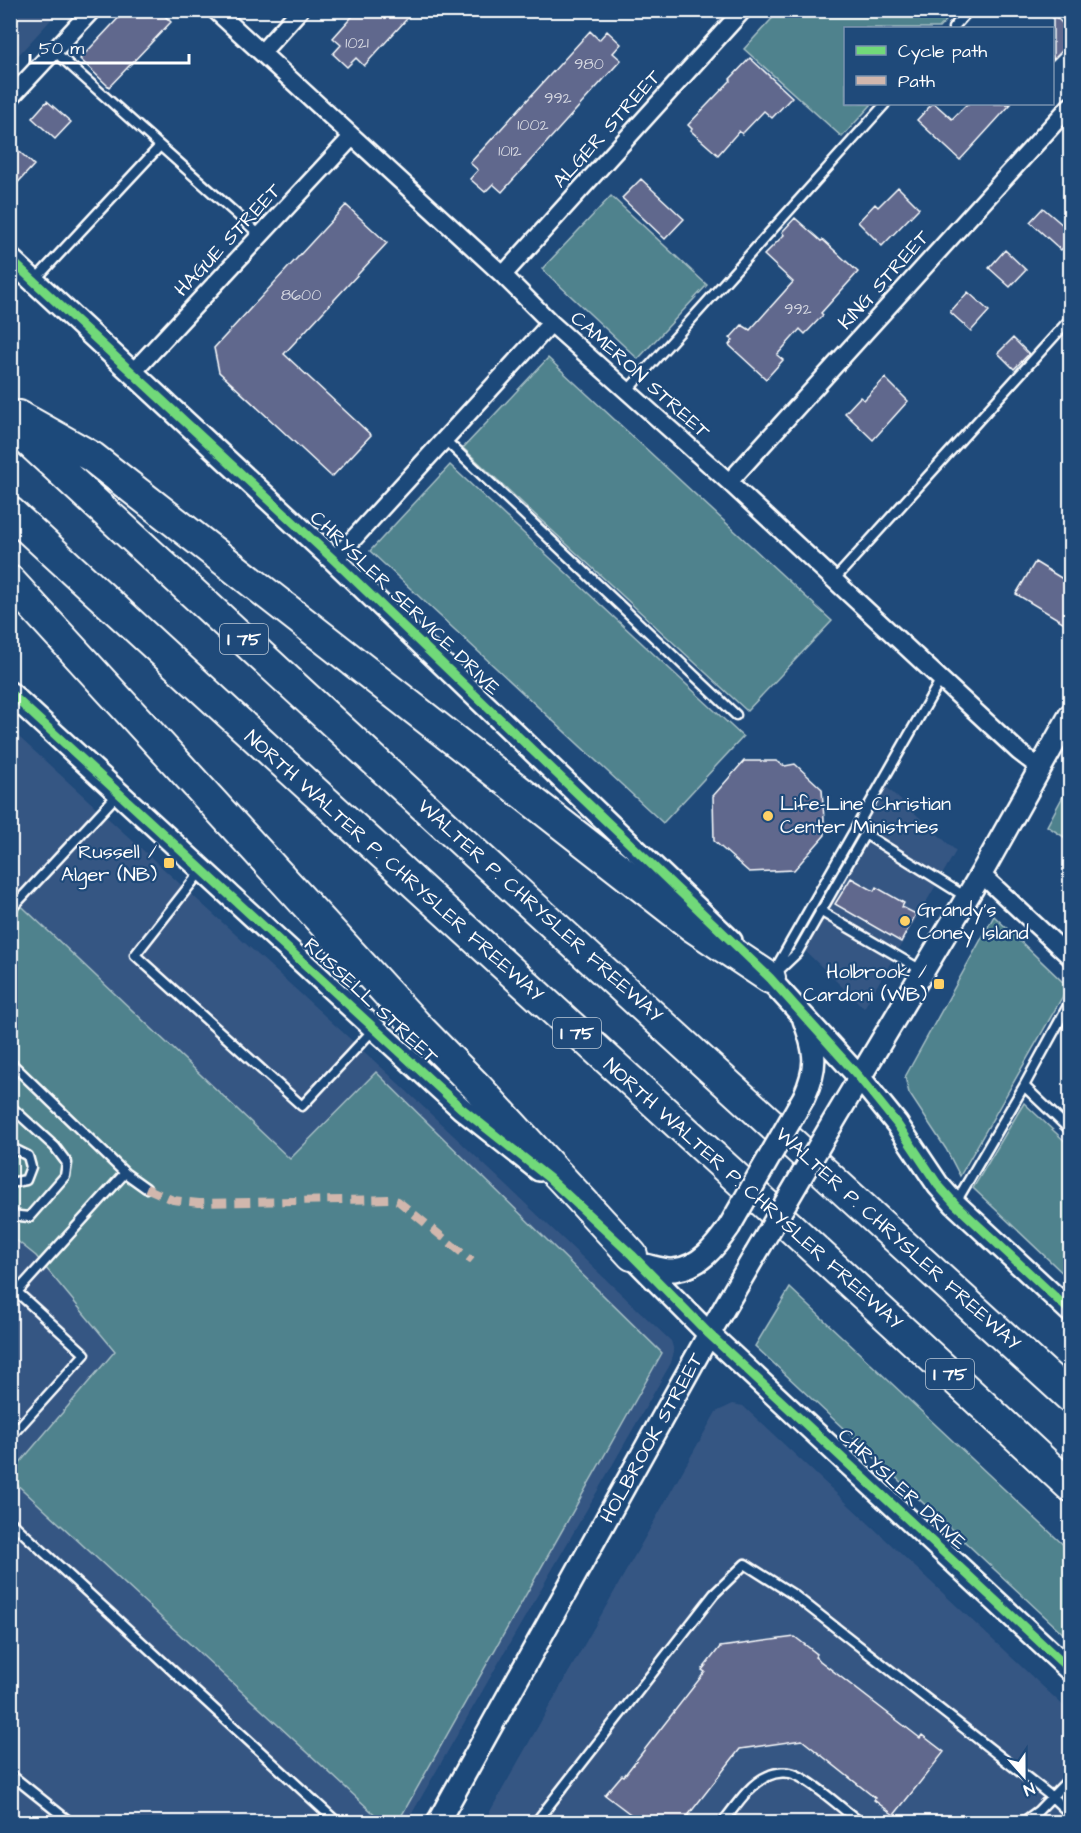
<svg xmlns="http://www.w3.org/2000/svg" width="1081" height="1833" viewBox="0 0 1081 1833" font-family="'Architects Daughter',sans-serif">
<style>
.built{fill:#365683}
.green{fill:#50828d;stroke:#a8c0c6;stroke-width:1.5}
.building{fill:#60688d;stroke:#fff;stroke-width:1.5}
.lines{fill:none;stroke-linecap:round;stroke-linejoin:round}
.service-casing{stroke:#fff;stroke-width:13}
.minor-casing{stroke:#fff;stroke-width:21}
.tertiary-casing{stroke:#fff;stroke-width:26}
.motorway-casing{stroke:#fff;stroke-width:34}
.service{stroke:#1f4a7a;stroke-width:8}
.minor{stroke:#1f4a7a;stroke-width:16}
.tertiary{stroke:#1f4a7a;stroke-width:21}
.motorway{stroke:#1f4a7a;stroke-width:30}
.tertiary-bridge-casing{stroke:#fff;stroke-width:26;stroke-linecap:butt}
.tertiary-bridge{stroke:#1f4a7a;stroke-width:21}
.quiet{stroke:#d1b7ad;stroke-width:8;stroke-dasharray:15 8;stroke-linecap:butt}
.cycleway-casing{stroke:#1f4a7a;stroke-width:13}
.cycleway{stroke:#71d979;stroke-width:9}
.poi-dot{fill:#ffd166;stroke:#1f4a7a;stroke-width:2}
.labels{text-anchor:middle;dominant-baseline:central;stroke-width:4.5;stroke-linejoin:round;paint-order:stroke}
.number-label{font-size:16px;fill:#d7d9e2}
.shield{fill:#1f4a7a;stroke:#bcc9d7;stroke-width:1.5}
.shield-label{font-size:18px;font-weight:bold;fill:#fff}
.street-label{font-size:20px;fill:#fff;stroke:#1f4a7a}
.poi-label{font-size:20px;fill:#fff;stroke:#1f4a7a;text-anchor:start}
</style>
<rect width="100%" height="100%" fill="#1f4a7a"/>
<filter id="ink" filterUnits="userSpaceOnUse"><feTurbulence type="fractalNoise" baseFrequency=".0167" numOctaves="2"/><feDisplacementMap in="SourceGraphic" scale="12" xChannelSelector="R" yChannelSelector="G"/><feConvolveMatrix kernelMatrix="1 2 1 2 8 2 1 2 1" color-interpolation-filters="sRGB"/></filter>
<g filter="url(#ink)">
<path class="built" d="M11 10 59 11 11 63 10 11Z
M10 729 382 1068 671 1341 674 1351 671 1363 407 1822H30L11 1807Z
M884 785 956 851 864 1008 797 943Z
M733 1404 743 1406 1070 1712V1822H484L716 1412Z"/>
<path class="green" d="M779 11V10L955 11 939 28H846V104H872L842 137 744 49Z
M611 196 707 285 638 359 542 269Z
M548 358 832 621 747 711 463 448Z
M450 465 743 737 663 823 370 551Z
M1070 783V841L1047 826Z
M10 895 290 1159 376 1072 662 1353 398 1822H383L11 1479V1473L115 1351 36 1256 11 1236Z
M994 916 1068 987 960 1176 946 1149 909 1093 905 1077Z
M1024 1103 1070 1146V1280L973 1188Z
M790 1288 1070 1551V1640L755 1346Z"/>
<path class="building" d="M126 10H159L171 22 109 87 80 59Z
M358 10H415L364 66 356 58 347 67 333 54 341 45 333 38Z
M1053 14 1071 32V42L1053 60Z
M590 31 599 40 607 31 621 44 613 53 621 60 502 192 493 184 485 192 470 179 478 170 470 163Z
M750 58 792 97 772 118 764 111 742 134 739 131 718 155 691 131 692 129 688 125 731 80 730 79Z
M47 101 71 122 55 139 32 118Z
M932 104H935L952 119 967 104H1011L960 160 917 120Z
M10 143 34 165 10 191Z
M641 179 684 219 665 239 622 198Z
M898 187 919 208 882 246 858 222 875 204 878 207Z
M346 205 387 243 284 354 371 435 332 477 219 372 214 348Z
M1043 208 1071 232V239L1061 250 1030 222Z
M795 218 821 241 823 240 858 272 821 313 823 315 805 334 800 329 777 355 783 360 766 379 729 345 733 340 730 338 742 325 750 330 793 282 764 255 784 235 782 232Z
M1005 250 1026 270 1010 287 989 268Z
M968 292 989 311 971 331 950 312Z
M1013 338 1029 354 1014 369 998 353Z
M885 378 908 401 873 440 845 413 860 397 864 400Z
M1035 562 1071 584V627L1016 594Z
M744 761H776L785 766 795 764 822 789 825 835 794 870 749 872 714 841 713 796Z
M851 878 874 891 876 887 904 903 902 907 916 914 901 942 835 904Z
M795 1637 817 1654 815 1657 920 1738 922 1735 944 1752 894 1815 874 1800 875 1798 802 1740 740 1749 683 1822H641L605 1795 622 1775 624 1776 705 1672 702 1670 720 1647Z"/>
<g class="lines">
<defs>
<path id="service" d="M953 28 969 10
M54 51 261 236
M34 281 160 146
M627 391 885 104
M444 439 736 715
M834 580 1070 319
M201 871 135 955 302 1106 374 1029
M10 910 119 793
M820 911 923 971
M773 973 941 679
M775 974 797 953 865 834 966 897
M10 1062 125 1173 146 1188
M1024 1086 1070 1130
M10 1106 55 1147 67 1163 65 1176 29 1217 10 1215
M10 1147 28 1156 31 1167 26 1180 10 1183
M956 1202 1024 1086 1070 1002
M10 1286 17 1292 125 1173
M10 1299 17 1292 85 1354 10 1437
M10 1521 337 1822
M10 1774 70 1822
M536 1822 714 1594 745 1564 794 1595 1052 1797 1070 1814
M723 1822C735 1807 749 1784 768 1776 776 1772 788 1771 796 1775 815 1783 842 1809 860 1822
M1023 1822 1038 1811 1070 1778"/>
<path id="minor" d="M215 10 503 275 551 323 729 482 1019 752 1040 768
M262 52 300 10
M10 98 92 10
M503 275 743 10
M133 372 352 137
M729 482 1070 106
M334 560 551 323
M981 874 1070 957"/>
<path id="tertiary" d="M10 259 334 560 731 941
M10 693 461 1108 539 1170
M760 969 859 1077 897 1124 938 1185 955 1204 1070 1311
M804 1097C818 1066 816 1052 804 1020
M832 1124 981 874 1070 715
M622 1246 709 1334 1070 1670
M641 1264C651 1266 665 1271 674 1270 700 1267 716 1246 729 1227
M438 1822 709 1334 755 1255"/>
<path id="motorway" d="M19 416 92 457 692 926 770 978
M10 424 477 855 1070 1397
M10 512C363 838 720 1159 1070 1486
M10 581 421 1030 478 1088 632 1255"/>
</defs>
<use href="#service" class="service-casing"/>
<use href="#minor" class="minor-casing"/>
<use href="#tertiary" class="tertiary-casing"/>
<use href="#motorway" class="motorway-casing"/>
<use href="#service" class="service"/>
<use href="#minor" class="minor"/>
<use href="#tertiary" class="tertiary"/>
<use href="#motorway" class="motorway"/>
<defs>
<path id="tertiary-bridge" d="M729 1227 804 1097
M755 1255 832 1124"/>
</defs>
<use href="#tertiary-bridge" class="tertiary-bridge-casing"/>
<use href="#tertiary-bridge" class="tertiary-bridge"/>
<path class="quiet" d="M146 1188 173 1200 199 1203 392 1199 398 1201 472 1261"/>
<defs>
<path id="cycleway" d="M10 259 334 560 770 978 859 1077 897 1124 938 1185 955 1204 1070 1311
M10 693 461 1108 549 1178 632 1255 709 1334 1070 1670"/>
</defs>
<use href="#cycleway" class="cycleway-casing"/>
<use href="#cycleway" class="cycleway"/>
</g>
</g>
<g class="poi-dot">
<circle cx="768" cy="816" r="6"/>
<rect x="163" y="857" width="12" height="12" rx="3"/>
<circle cx="905" cy="921" r="6"/>
<rect x="933" y="978" width="12" height="12" rx="3"/>
</g>
<g class="labels">
<g class="number-label">
<text x="357" y="43">1021</text>
<text x="589" y="64">980</text>
<text x="558" y="98">992</text>
<text x="533" y="125">1002</text>
<text x="510" y="151">1012</text>
<text x="301" y="295">8600</text>
<text x="798" y="309">992</text>
</g>
<g class="shield">
<rect x="220" y="624" width="48" height="30" rx="4.5"/>
<rect x="553" y="1018" width="48" height="30" rx="4.5"/>
<rect x="926" y="1359" width="48" height="30" rx="4.5"/>
</g>
<g class="shield-label">
<text x="244" y="639">I 75</text>
<text x="577" y="1033">I 75</text>
<text x="950" y="1374">I 75</text>
</g>
<g class="street-label">
<text transform="translate(607 129) rotate(-48)">ALGER STREET</text>
<text transform="translate(228 240) rotate(-47)">HAGUE STREET</text>
<text transform="translate(884 280) rotate(-48)">KING STREET</text>
<text transform="translate(640 375) rotate(42)">CAMERON STREET</text>
<text transform="translate(405 603) rotate(44)">CHRYSLER SERVICE DRIVE</text>
<text transform="translate(394 866) rotate(42)">NORTH WALTER P. CHRYSLER FREEWAY</text>
<text transform="translate(540 911) rotate(42)">WALTER P. CHRYSLER FREEWAY</text>
<text transform="translate(371 1001) rotate(43)">RUSSELL STREET</text>
<text transform="translate(753 1194) rotate(42)">NORTH WALTER P. CHRYSLER FREEWAY</text>
<text transform="translate(898 1239) rotate(42)">WALTER P. CHRYSLER FREEWAY</text>
<text transform="translate(652 1438) rotate(-61)">HOLBROOK STREET</text>
<text transform="translate(902 1489) rotate(43)">CHRYSLER DRIVE</text>
</g>
<g class="poi-label">
<text x="780" y="804">Life-Line Christian<tspan x="780" dy="23">Center Ministries</tspan></text>
<text x="157" y="852" text-anchor="end">Russell /<tspan x="157" dy="23">Alger (NB)</tspan></text>
<text x="917" y="910">Grandy's<tspan x="917" dy="23">Coney Island</tspan></text>
<text x="927" y="972" text-anchor="end">Holbrook /<tspan x="927" dy="23">Cardoni (WB)</tspan></text>
</g>
</g>
<rect width="1081" height="1833" fill="none" stroke="#1f4a7a" stroke-width="36"/>
<rect x="18" y="18" width="1045" height="1797" fill="none" stroke="#fff" stroke-width="2" filter="url(#ink)"/>
<rect x="844" y="27" width="210" height="78" fill="#1f4a7a" stroke="#7992af" stroke-width="1.5"/>
<rect x="856" y="46" width="30" height="9" fill="#71d979" stroke="#7992af" stroke-width="1.5"/>
<text x="898" y="57" font-size="18" fill="#ffffff">Cycle path</text>
<rect x="856" y="76" width="30" height="9" fill="#d1b7ad" stroke="#7992af" stroke-width="1.5"/>
<text x="898" y="87" font-size="18" fill="#ffffff">Path</text>
<g transform="translate(1024 1776) rotate(159)" stroke="#1f4a7a" stroke-width="4.5" paint-order="stroke">
<path d="M0-4.5L10 22L0 15L-10 22Z" fill="#ffffff"/>
<text y="-9" font-size="16" font-weight="bold" text-anchor="middle" fill="#ffffff">N</text>
</g>
<path d="M30 54v9h159v-9" fill="none" stroke="#ffffff" stroke-width="3"/>
<text x="39" y="54" font-size="18" fill="#ffffff" stroke="#1f4a7a" stroke-width="4.5" paint-order="stroke">50 m</text>
</svg>
